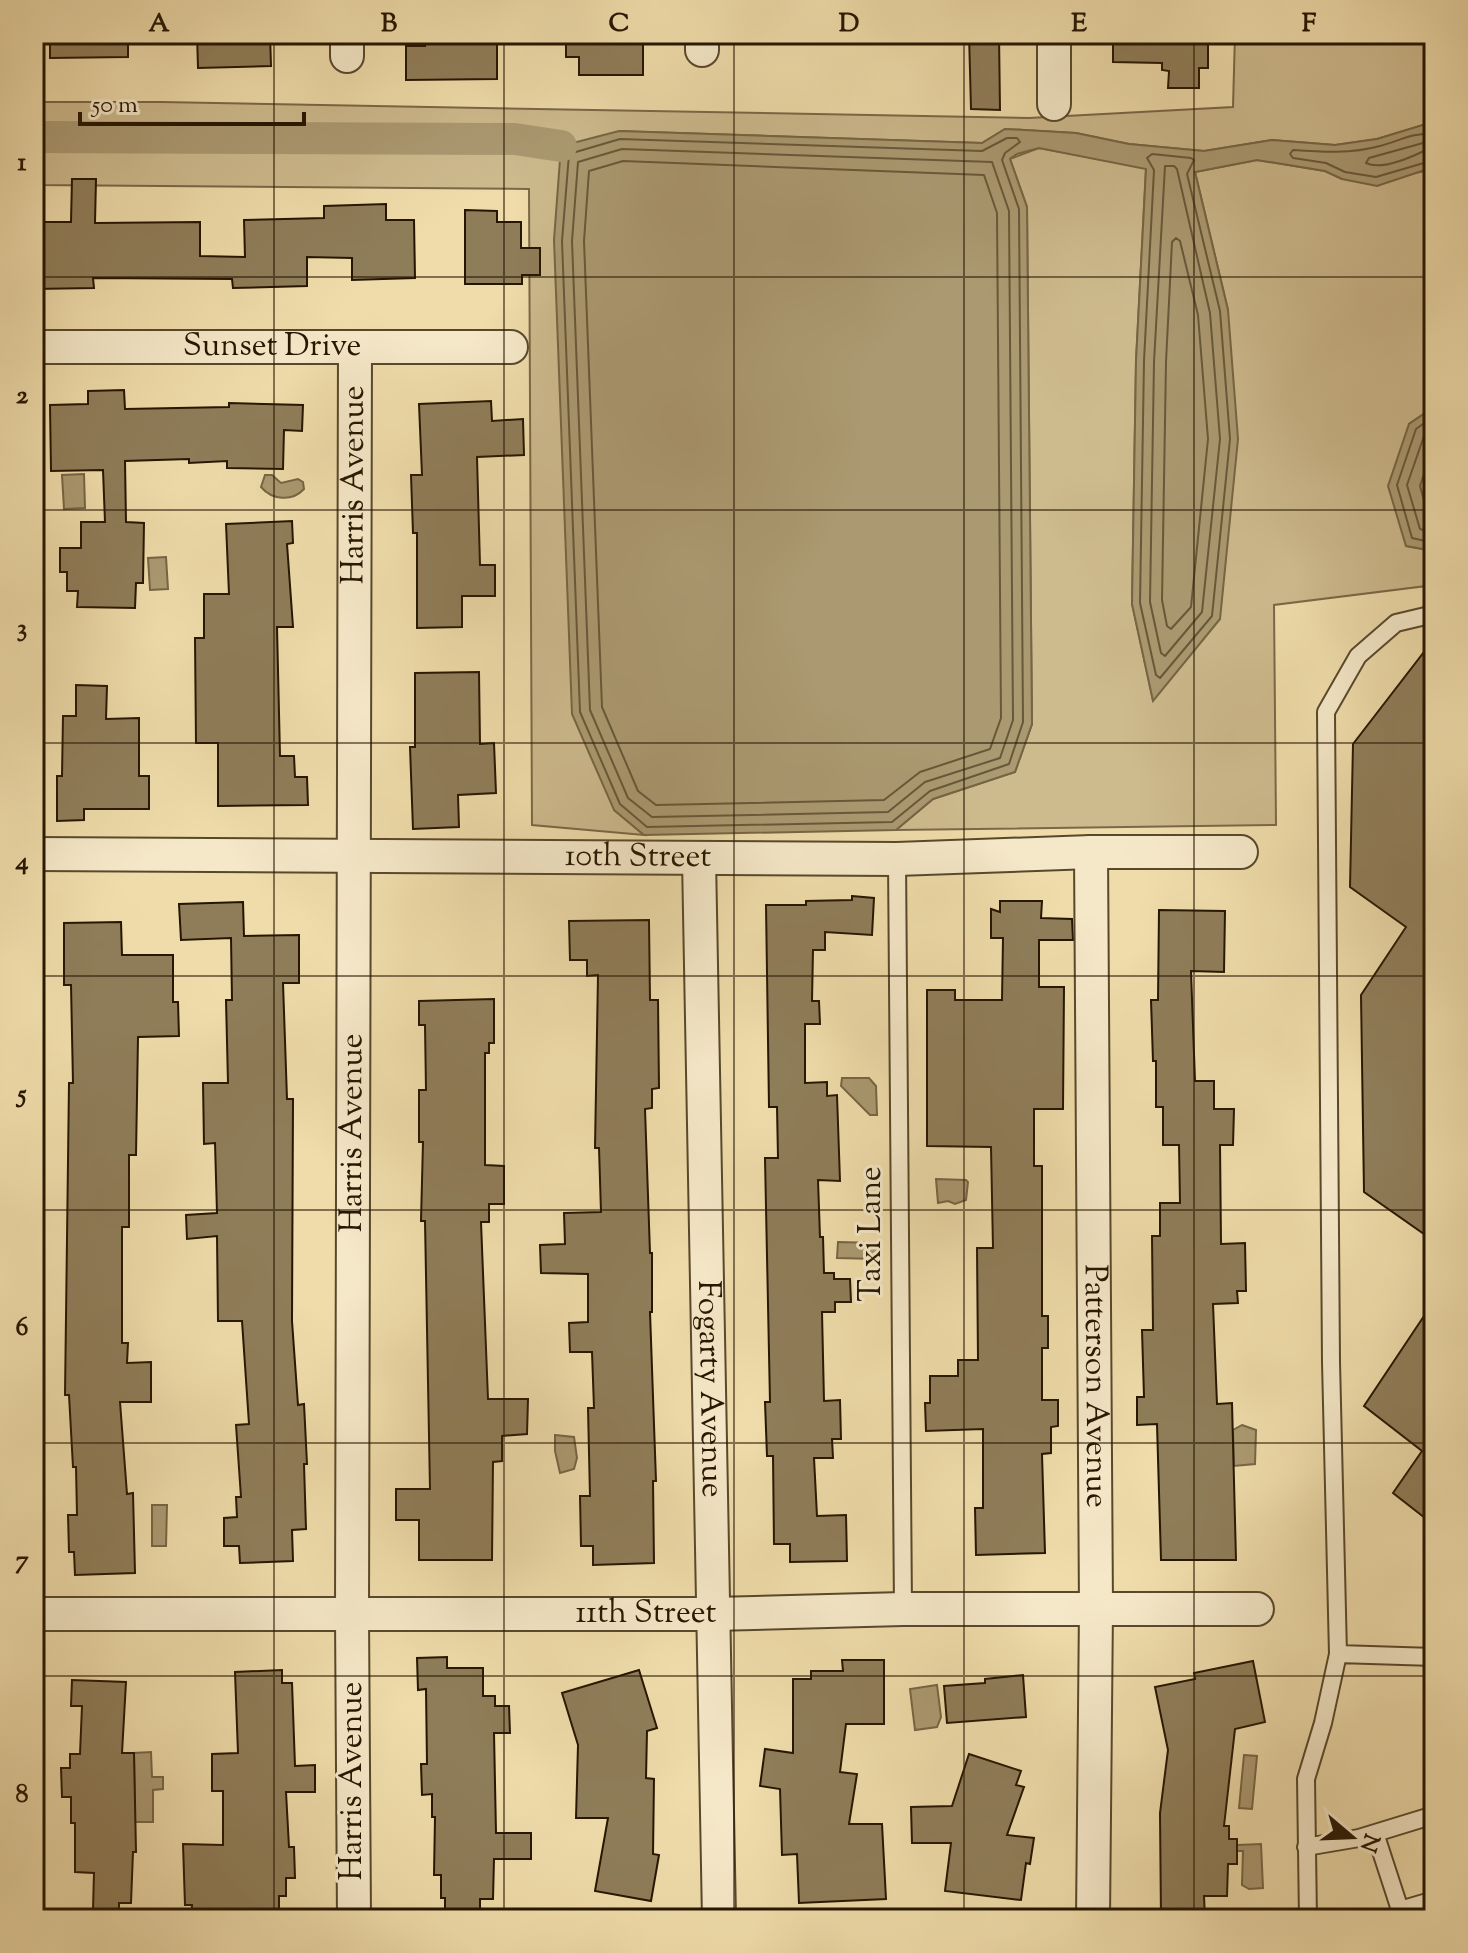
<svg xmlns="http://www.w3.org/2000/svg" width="1468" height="1953" viewBox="0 0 1468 1953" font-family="'Sorts Mill Goudy',serif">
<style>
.green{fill:#cdba8d;stroke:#7a6847;stroke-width:2}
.water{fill:#ab9971;stroke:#766544;stroke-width:2}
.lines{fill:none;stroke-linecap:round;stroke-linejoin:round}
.shore{stroke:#685839;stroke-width:2}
.canal{stroke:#ab9971;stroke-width:32}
.building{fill:#8f7d59;stroke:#261601;stroke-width:2}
.service-casing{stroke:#58482b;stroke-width:20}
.minor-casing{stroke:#58482b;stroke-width:36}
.service{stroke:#f5e8c8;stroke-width:16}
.minor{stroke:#f5e8c8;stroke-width:32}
.grid{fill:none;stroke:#261601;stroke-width:2;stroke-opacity:0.55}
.labels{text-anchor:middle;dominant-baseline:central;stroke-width:6;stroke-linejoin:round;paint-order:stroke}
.street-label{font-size:32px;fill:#261601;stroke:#f5e8c8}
.neatline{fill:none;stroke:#261601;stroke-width:3}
.grid-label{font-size:26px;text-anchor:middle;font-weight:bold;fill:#261601}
</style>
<rect width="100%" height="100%" fill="#efdcaa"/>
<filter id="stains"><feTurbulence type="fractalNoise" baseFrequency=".0025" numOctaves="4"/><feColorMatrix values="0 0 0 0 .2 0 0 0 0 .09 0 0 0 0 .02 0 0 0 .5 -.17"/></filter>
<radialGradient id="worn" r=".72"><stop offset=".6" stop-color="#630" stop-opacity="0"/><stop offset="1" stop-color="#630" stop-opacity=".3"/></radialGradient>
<path class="green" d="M1235 34H1434V127L1426 124 1377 139 1335 145 1272 140 1204 151 1129 144 1076 133 1005 129 982 143 619 131 614 810 644 835 532 825 529 189 34 185V102H161L1029 118 1233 107Z
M1039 148 1146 168 1136 361 1132 604 1153 700 1228 310 1195 172 1257 160 1325 171 1342 179 1421 172 1434 167V407L1409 424 1406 546 1434 551V585L1274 605 1276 825 896 830 933 799 1015 772 1032 724 1027 207 1010 159Z"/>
<path class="water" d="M1426 124 1434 127V167L1377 186 1342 179 1325 171 1257 160 1195 172 1228 310 1238 439 1220 619 1153 701 1132 604 1136 361 1146 169 1039 148 1017 154 1010 159 1027 207 1032 724 1015 772 933 799 896 830 644 835 614 810 572 714 554 240 561 146 619 131 982 143 1005 129 1076 133 1129 144 1204 151 1272 140 1335 145 1377 139Z
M1434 407V551L1406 546 1388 486 1409 424Z
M84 474 85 508 64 509 62 475Z
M265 475H272L281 483 298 479 303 482 304 489C292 502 272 500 261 487Z
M166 557 168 589 150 590 148 558Z
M842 1078H869L876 1086 877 1115H870L841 1086Z
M936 1179 966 1180 968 1182 966 1200 955 1204 948 1201 938 1203Z
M838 1242 877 1243V1259L837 1258Z
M1242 1425 1256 1430 1255 1464 1234 1466 1233 1430Z
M555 1435 574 1437 577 1458 574 1469 560 1473 555 1451Z
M152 1505H167L166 1546H152Z
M937 1685 941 1717 937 1727 915 1730 910 1689Z
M151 1752 152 1777H163V1789L153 1790V1822H135L134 1753Z
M1244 1755 1257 1756 1252 1809 1239 1808Z
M1261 1844 1263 1888 1249 1889 1242 1885 1243 1851H1237V1845Z"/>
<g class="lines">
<path class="shore" d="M1434 134C1414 132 1399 141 1380 146 1351 154 1322 152 1293 150L1290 154 1293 158 1326 163 1345 172 1376 177 1434 160
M1007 138H1017L1020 142 1005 153 1002 160 1019 209 1023 722 1009 764 930 791 892 822 647 827 620 804 580 712 562 241 569 154 620 139 982 151Z
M1423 143 1428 145V149C1412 157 1382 171 1366 163L1369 158Z
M622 149 992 162 1009 211 1013 720 1000 758 925 782 888 812 652 817 628 798 590 710 572 241 578 162Z
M1152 154 1191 158 1194 160 1187 174 1220 311 1230 439 1212 616 1160 678 1156 675 1140 603 1144 361 1154 170 1147 158Z
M623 161 984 175 997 213 1001 718 990 749 920 772 884 800 656 805 638 791 602 707 584 241 589 171Z
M1165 166H1174L1177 169 1210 313 1220 439 1202 612 1165 656 1161 653 1150 602 1154 362Z
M1176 238 1180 241 1198 315 1208 439 1191 607 1171 629 1167 626 1162 600 1166 362 1172 242Z
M1434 416 1416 429 1397 485 1412 538 1434 543
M1434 429 1424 436 1407 485 1420 529 1434 533
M1434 444 1420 486 1429 518 1434 521"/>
<path class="canal" d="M34 137 515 139 561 146"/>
</g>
<path class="building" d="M50 34H128V57L50 58Z
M197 34H270L271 66 198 68Z
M425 34H497V79L406 80V46H425Z
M566 34H643V75H579V57H566Z
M969 34H999L1000 110 971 109Z
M1113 34H1208V68H1199V88H1168L1169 71 1162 70V63L1113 62Z
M72 179H96L95 223 200 222V256L245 257 244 220 324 218V206L386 204V220H414L415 278 352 280V258L307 257V286L233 288 232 279 93 278 94 288 34 289V222H71Z
M465 210 497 211V222H521V248H540V275H522V284H465Z
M124 390 125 409 229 407V403L303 405 302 431 284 430 283 469 227 468V461L189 463V459L125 461 126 522 144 523 143 583H136L135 608 77 607 78 591H67V572H60V548H81V522H105L103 470 51 471 50 405 88 404V391Z
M491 401 492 421 523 419 524 455 477 457 480 565H495V596H462V627L417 628V533H413L411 475H422L419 404Z
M292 521 293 543 287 544 293 627H277L280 756H294L295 777H307L308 805 218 806V743H196L195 638H204V594H229L226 524Z
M1434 639V1241L1364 1192 1361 995 1406 927 1350 887 1353 744Z
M479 672 480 744 494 743 496 793 458 795 459 827 413 829 410 747H415V673Z
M76 685 107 686 106 719 139 718V776H149V809H84V820L57 821V776H62L63 716H76Z
M852 896 874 898 872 935 825 932V950H813L812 1001H819L820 1024H805V1083L827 1082V1096L837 1095 840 1181 818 1180 820 1237H823L824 1273H834V1279H850L851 1302H835V1312H822L824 1401 840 1400 841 1439H832L833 1458H814L817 1516 846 1515 847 1561 790 1562V1544H774L773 1456H767L765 1402H770L765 1158H778L777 1107H769L766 905H806V901L852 900Z
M1000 901H1042L1041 918 1072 919 1073 940H1039V987H1064L1063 1109H1034V1166H1042V1316H1048V1348H1042V1400H1058V1426L1051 1427V1453L1042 1454 1045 1553 976 1555 975 1508H983V1429L926 1431 925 1403H930V1376H958V1360H978L977 1248H993L991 1147 927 1146V990H955V1000H1002L1003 938H991V909L1000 912Z
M243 902 244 936 299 935V983H283L287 1099H293L292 1321 298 1405 304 1404 307 1464H304L306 1529 292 1530 293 1561 240 1563 239 1546H224V1518L237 1517 236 1497H241L236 1425 249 1424 242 1321H218L217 1236 187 1239 186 1215 217 1213 215 1143 204 1144 203 1083H228L226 1000H232L231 938 181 940 179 904Z
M1159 910 1225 911 1224 972 1191 971 1195 1081H1214V1109H1234L1233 1145H1220L1221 1244 1245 1243 1246 1291H1237L1238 1303 1213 1304 1217 1404 1232 1403 1236 1560H1161L1157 1424 1137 1425V1397H1144L1142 1330H1153L1152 1236H1160V1203H1180L1179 1145H1163V1107H1156V1061H1153L1151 1000H1158Z
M649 920 650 1000H658L659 1088 652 1089V1108L645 1109 650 1253H652V1312H650L656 1481H653L654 1563 593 1565V1546H581L580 1496H590L588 1408H594L592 1352H570L569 1323 588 1322V1274L541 1273 540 1245 565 1244 564 1213 601 1212 599 1148H595L598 975 587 976V960H570L569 921Z
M121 922 122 955H173V1002H178L179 1036 138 1037 136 1155H129V1227H122V1343H128L127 1363 151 1362V1402H120L127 1494 133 1493 135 1573 75 1575 74 1552H69L68 1515H77L76 1467H73L69 1395H65L69 1083H73L71 985H64V923Z
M494 999V1043H489V1053H485V1165L504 1166V1204H489V1222H481L488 1399H528L527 1434 502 1436V1461L493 1462 492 1560H419V1520H396V1489H430L425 1221H421L423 1142H419V1090H426L425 1025H419V1001Z
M1434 1301V1525L1393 1493 1422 1451 1364 1406Z
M447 1657V1668H483V1696H495V1706H509L510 1733H494L496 1833H531V1859H494L493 1899H480V1919H445V1898H441V1875H434L435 1817H432V1794L422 1795 421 1764H427L426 1689 418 1690 417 1658Z
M842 1660H884V1724H846L840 1772 857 1774 849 1824H882L886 1899 799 1903 797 1854 782 1855 780 1789 760 1786 765 1749 793 1753V1679H811V1671H843Z
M1253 1661 1265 1722 1235 1729 1224 1826H1229V1839H1237V1864H1228L1227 1896H1204L1205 1919H1161L1160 1813 1168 1750 1155 1687 1195 1679 1194 1673Z
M282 1670V1683H292L295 1766 315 1765V1792H286L289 1847H294L295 1878H286V1896H279V1919H191L192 1905H185L183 1844 223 1845V1791H212V1754L238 1753 235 1672Z
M639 1670 657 1728 647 1731 646 1778 654 1779 653 1854 659 1855 651 1901 595 1891 608 1818H576L578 1745 562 1693Z
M1023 1675 1026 1717 947 1723 944 1686 985 1683V1679Z
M72 1680 126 1682 122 1753H134L136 1852H133L131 1903H119V1910L93 1909 94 1873 75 1872V1823H71V1797H62L61 1768H70V1754H80L82 1706H71Z
M969 1754 1021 1771 1016 1785 1024 1787 1007 1835 1034 1838 1030 1864 1026 1863 1021 1900 945 1891 951 1843H912L911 1807 952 1806Z"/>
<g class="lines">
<defs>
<path id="service" d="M897 859 903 1609
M1338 1654 1331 1362 1326 712 1358 656 1396 623 1434 614
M1375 1833 1403 1919
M1306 1847 1359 1838 1434 1815
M1400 1910 1434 1900
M1308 1919 1306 1779 1323 1723 1338 1654 1434 1657"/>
<g id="minor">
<path d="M347 34V56"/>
<path d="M702 34V50"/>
<path d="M1054 104V34"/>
<path id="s1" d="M34 347H511"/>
<path id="s2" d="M1091 852 1096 1608 1093 1919"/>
<path id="s3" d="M34 854 897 859 1091 852H1241"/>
<path id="s4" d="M699 859 719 1919"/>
<path id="s5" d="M34 1614H714L903 1609H1257"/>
<path id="s6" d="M354 1919 352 1615 355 347"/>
</g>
</defs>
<use href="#service" class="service-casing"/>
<use href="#minor" class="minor-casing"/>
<use href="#service" class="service"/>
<use href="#minor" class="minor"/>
</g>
<path class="grid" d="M274 34V1919M504 34V1919M734 34V1919M964 34V1919M1194 34V1919M34 277H1434M34 510H1434M34 743H1434M34 976H1434M34 1210H1434M34 1443H1434M34 1676H1434"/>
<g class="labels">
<g class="street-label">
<text stroke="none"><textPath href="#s1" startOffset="238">Sunset Drive</textPath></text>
<text stroke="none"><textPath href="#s6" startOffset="1434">Harris Avenue</textPath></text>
<text stroke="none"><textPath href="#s3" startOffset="604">10th Street</textPath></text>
<text stroke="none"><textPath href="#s6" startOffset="786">Harris Avenue</textPath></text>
<text transform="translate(872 1234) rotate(-90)">Taxi Lane</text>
<text stroke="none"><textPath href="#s2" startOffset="534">Patterson Avenue</textPath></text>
<text stroke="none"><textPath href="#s4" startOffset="530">Fogarty Avenue</textPath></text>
<text stroke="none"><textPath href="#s5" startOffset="612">11th Street</textPath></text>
<text transform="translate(353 1781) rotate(-90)">Harris Avenue</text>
</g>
</g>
<rect width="1468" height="1953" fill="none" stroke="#efdcaa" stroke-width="88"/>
<g transform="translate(1352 1837) rotate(109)" stroke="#f5e8c8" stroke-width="6" paint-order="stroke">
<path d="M0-6L14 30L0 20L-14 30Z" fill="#261601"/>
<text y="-12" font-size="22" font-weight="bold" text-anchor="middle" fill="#261601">N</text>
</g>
<path d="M80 112v12h224v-12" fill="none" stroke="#261601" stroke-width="4"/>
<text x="92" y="112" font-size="24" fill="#261601" stroke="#f5e8c8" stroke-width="6" paint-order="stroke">50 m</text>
<rect x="44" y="44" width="1380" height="1865" class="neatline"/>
<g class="grid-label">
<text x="159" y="31">A</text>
<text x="389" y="31">B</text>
<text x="619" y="31">C</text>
<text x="849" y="31">D</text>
<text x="1079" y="31">E</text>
<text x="1309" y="31">F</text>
<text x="22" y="170">1</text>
<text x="22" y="403">2</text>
<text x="22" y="636">3</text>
<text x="22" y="869">4</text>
<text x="22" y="1102">5</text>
<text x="22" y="1335">6</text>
<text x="22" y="1568">7</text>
<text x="22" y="1802">8</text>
</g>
<rect width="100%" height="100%" filter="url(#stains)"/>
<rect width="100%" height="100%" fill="url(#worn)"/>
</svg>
